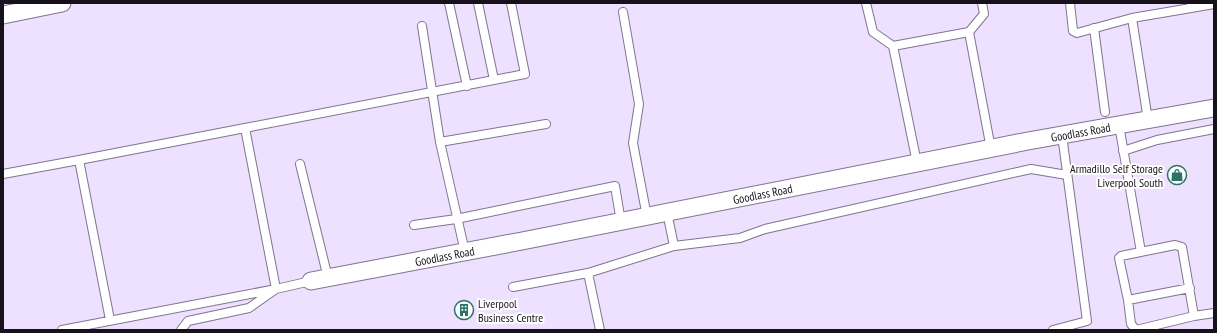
<svg xmlns="http://www.w3.org/2000/svg" width="1217" height="333" viewBox="0 0 1217 333" font-family="'PT Sans Narrow',sans-serif">
<style>
.built{fill:#eee0ff}
.lines{fill:none;stroke-linecap:round;stroke-linejoin:round}
.lane-casing{stroke:#817490;stroke-width:10}
.street-casing{stroke:#817490;stroke-width:19}
.lane{stroke:#fff;stroke-width:8}
.street{stroke:#fff;stroke-width:17}
.labels{text-anchor:middle;dominant-baseline:central;stroke-width:4;stroke-linejoin:round;paint-order:stroke}
.street-label{font-size:12px;fill:#16111b;stroke:#fff}
.poi-label{font-size:12px;fill:#16111b;stroke:#fff;text-anchor:end}
</style>
<rect width="100%" height="100%" fill="#f3eefa"/>
<path class="built" d="M3 3H1214V330H3Z"/>
<g class="lines">
<defs>
<path id="lane" d="M449 3 467 86
M478 3 494 80
M866 3 873 32 893 46
M1070 3 1073 31 1077 33 1132 18
M1191 4V8L1214 4
M623 12 639 104 633 143 647 217
M422 26 440 142
M1094 28 1105 112
M969 32 984 14 982 3
M1148 120 1132 18 1191 8
M1119 125 1141 252
M245 128 525 74 511 3
M1123 151 1157 140 1214 129
M917 163 893 46 969 32 991 149
M300 164 328 278
M3 174 79 160
M667 212 674 246
M414 225 456 219 615 186 621 222
M465 252 440 142 546 124
M513 287 588 273
M1128 300 1131 324 1136 330 1194 316 1182 247 1175 245 1121 256 1119 258 1128 300 1190 288
M1194 316 1214 313
M62 330 276 289 245 128 79 160 110 320
M181 330 188 321 249 308 276 289 311 281
M600 330 588 273 674 246 740 238 765 229 1031 169 1067 175
M1053 330 1087 321 1062 135"/>
<g id="street">
<path d="M3 15 62 3"/>
<path id="s1" d="M311 281 522 241 1028 141 1214 108"/>
</g>
</defs>
<use href="#lane" class="lane-casing"/>
<use href="#street" class="street-casing"/>
<use href="#lane" class="lane"/>
<use href="#street" class="street"/>
</g>
<defs>
<symbol id="shop-ring" viewBox="-11 -11 22 22"><circle r="9.5" fill="#fff" stroke="#2d7266" stroke-width="1.5"/><path d="M-5-2.5h2.3a2.7 3.5 0 0 1 5.4 0H5L5.5 6h-11ZM-1.5-2.5h3a1.5 2.3 0 0 0-3 0Z" fill="#2d7266"/></symbol>
<symbol id="building-ring" viewBox="-11 -11 22 22"><circle r="9.5" fill="#fff" stroke="#2d7266" stroke-width="1.5"/><path d="M-4-6H4V6H1V3H-1V6H-4ZM-2.5-4.3h1.7v1.8h-1.7ZM.8-4.3h1.7v1.8H.8ZM-2.5-1h1.7V.8h-1.7ZM.8-1h1.7V.8H.8Z" fill="#2d7266"/></symbol>
</defs>
<g fill-rule="evenodd">
<use href="#shop-ring" x="1166" y="164" width="22" height="22"/>
<use href="#building-ring" x="453" y="299" width="22" height="22"/>
</g>
<g class="labels">
<g class="street-label">
<text stroke="none"><textPath href="#s1" startOffset="784">Goodlass Road</textPath></text>
<text stroke="none"><textPath href="#s1" startOffset="460">Goodlass Road</textPath></text>
<text stroke="none"><textPath href="#s1" startOffset="136">Goodlass Road</textPath></text>
</g>
<g class="poi-label">
<text x="1163" y="168">Armadillo Self Storage<tspan x="1163" dy="14">Liverpool South</tspan></text>
<text x="478" y="303" text-anchor="start">Liverpool<tspan x="478" dy="14">Business Centre</tspan></text>
</g>
</g>
<rect width="1217" height="333" fill="none" stroke="#16111b" stroke-width="8"/>
</svg>
